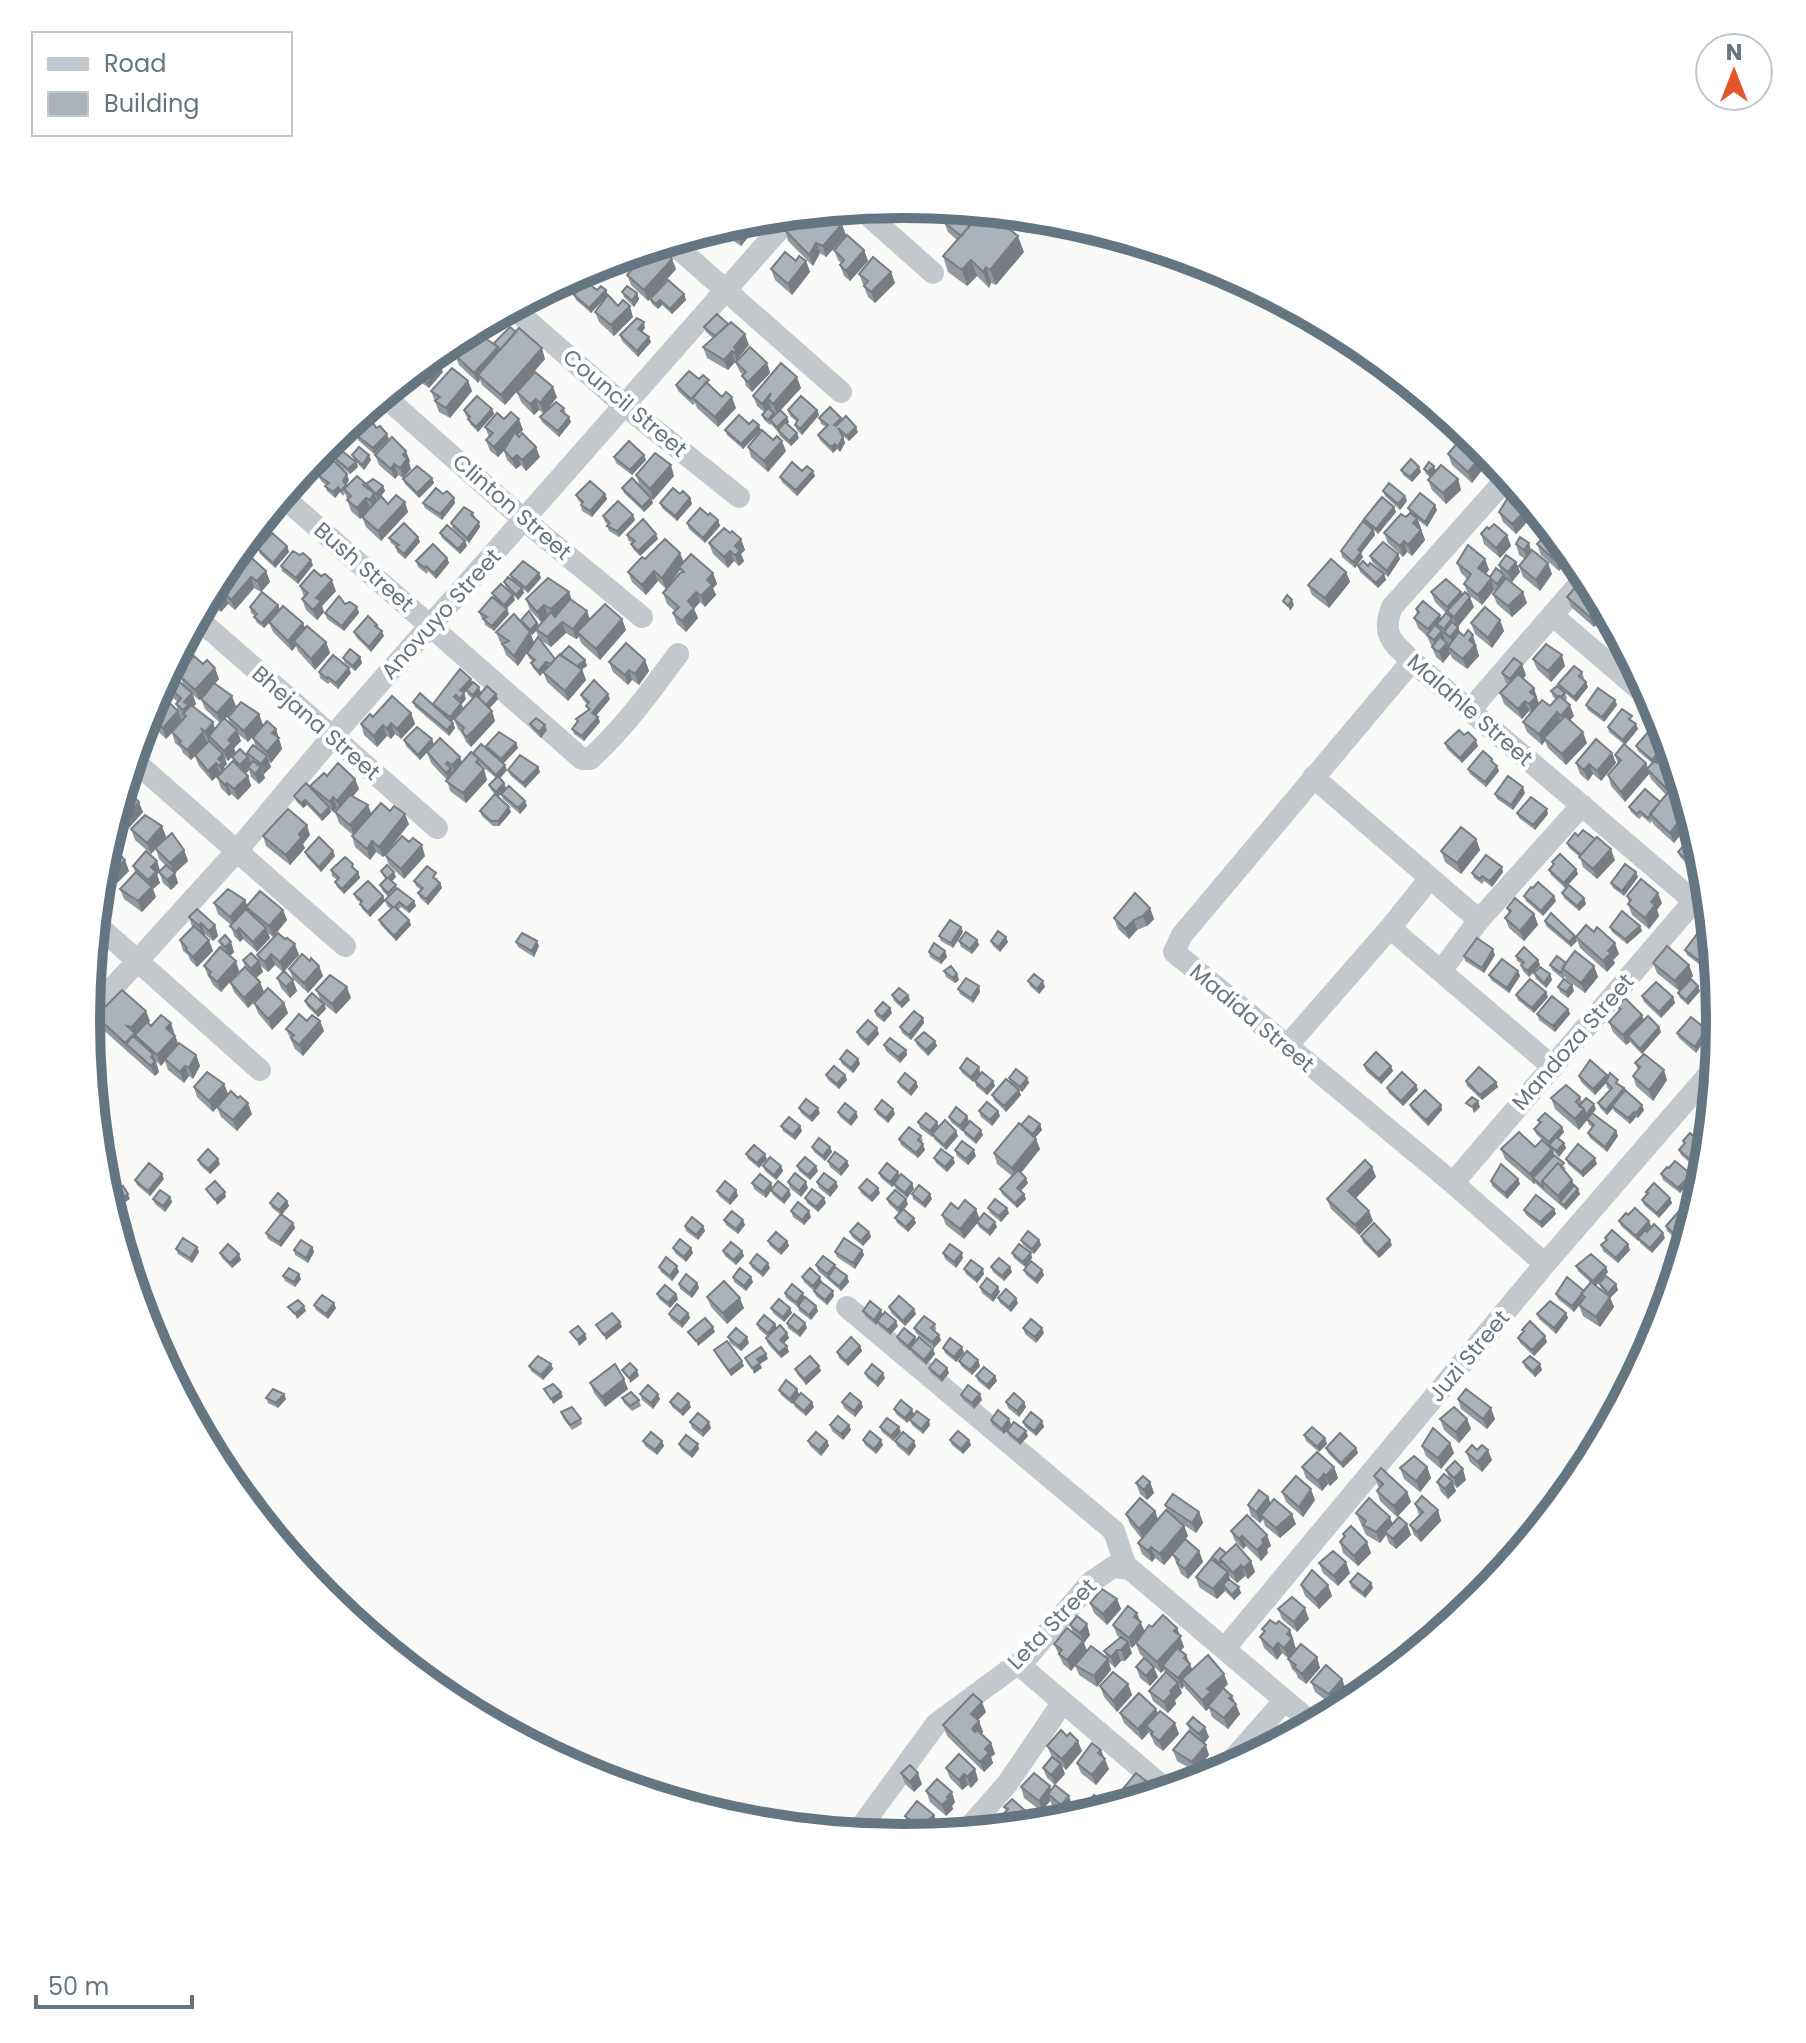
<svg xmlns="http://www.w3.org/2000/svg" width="1806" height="2043" viewBox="0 0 1806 2043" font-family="Poppins,sans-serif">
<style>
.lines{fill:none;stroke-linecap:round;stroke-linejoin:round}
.minor{stroke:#c3c8cc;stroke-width:22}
.wall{fill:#929a9f;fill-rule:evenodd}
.shaded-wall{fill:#777d82}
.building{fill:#aab3b9;stroke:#777d82;stroke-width:2}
.labels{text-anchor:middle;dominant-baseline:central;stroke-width:8;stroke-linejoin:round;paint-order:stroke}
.street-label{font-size:22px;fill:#657683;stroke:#fff}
.rim{fill:none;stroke:#657683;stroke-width:10}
</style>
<rect width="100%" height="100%" fill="#fafaf8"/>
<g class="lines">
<path class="minor" d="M861 209 933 273
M671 242 841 392
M513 308 625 406 739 497
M384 396 524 520 642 617
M1508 477 1392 607C1381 635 1392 642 1412 661L1709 914
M282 496 582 759H590C624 728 651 691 678 654
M1552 615 1655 703
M197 618 437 828
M1412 661 1182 935 1174 952 1453 1183 1545 1264
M1470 710 1587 575
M133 760 345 946
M1313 777 1479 920
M96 924 260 1070
M1390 928 1553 1067
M1441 971 1479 920 1582 805
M87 1008 101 1001 236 852 332 737 791 216
M1287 1046 1390 928 1430 878
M1453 1183 1694 901
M847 1307 1114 1531 1126 1567
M1225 1648 1545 1264 1716 1066
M1018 1664 1168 1791
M1220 1774 1284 1701
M965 1832 1007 1784 1063 1702
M851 1833 861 1827 936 1724 1028 1656 1091 1582 1113 1567 1130 1569 1313 1724"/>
</g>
<path class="wall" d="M923 206 953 209 941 224Z
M841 211 835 219 846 235 826 257 820 253 813 266 788 241 785 230 799 215Z
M1009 215 1038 218 1026 233 1010 218Z
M763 218 765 223 757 234 754 230 741 246 726 236 722 242 715 235 713 229 744 220Z
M944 222 1024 252 996 285 991 283 989 288 977 276 967 286 948 272 943 256 957 240 948 232Z
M834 250H864L868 261 850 281 844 276 840 265 841 263 838 260Z
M636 253 671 258 676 269 648 301 631 285 627 275 639 260Z
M796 261H806L810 272 792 295 775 280 771 269Z
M583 271V273L567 292 557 284Z
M891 272 895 283 875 303 868 297 859 274Z
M606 290 608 295 591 313 576 300 574 295Z
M622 292 637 293 639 299 634 307 624 297Z
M684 294 686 300 672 314 662 305 658 309 652 304 650 299Z
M618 306 633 317 614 336 599 322 595 312Z
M704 327 749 345 739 357V358L767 363 770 373 752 392 746 386 743 375 740 372 735 362 728 370 707 358 703 347 713 338 706 332Z
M476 328 478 332 470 339 472 346 494 345 545 359 505 405 482 385 480 380 478 383 459 365 455 355 456 353 447 344Z
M645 328 642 332 651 342 638 357 622 341 620 335Z
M442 348 444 353 436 362 443 372 429 388 420 382 418 376 416 374 414 371Z
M699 379 711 385 710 386 736 408 718 427 697 408 695 403 693 405 678 391 676 385Z
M468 381 472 391 450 418 439 412 431 391Z
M801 388 781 410 789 422 787 424 799 438 791 446 780 436 778 432 771 424 770 425 764 420 762 415 764 412 757 406 753 396Z
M517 392 557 397 544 414 539 410 534 415 521 402Z
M564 408 566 414 571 422 559 437 542 422 540 417Z
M492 409 494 414 478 432 470 424 469 419 466 416 464 410Z
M788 410H817L819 415 802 435 797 430 795 425 797 422 790 416Z
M819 418H841V420L858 432 849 441 843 436 845 443 840 452 837 449 833 453 820 440 818 435 826 427 821 424Z
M504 419 523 430 518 435 540 457 526 471 521 465 516 469 507 460 504 451 498 457 490 451 486 440 489 437 485 427Z
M749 424 761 430 743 449 727 435 725 430Z
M1441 426 1462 437 1456 443 1443 432Z
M340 432 346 436 348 442 342 448 332 442 329 444 327 442Z
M356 435 389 439 374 454 358 440Z
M748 447 786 451 768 472 751 457Z
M321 450 325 454 327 459 313 476 304 470Z
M1448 454 1483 469 1472 483 1452 465Z
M352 455 371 460 364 470 357 463 358 467 350 474 336 463 335 458 354 460Z
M375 455 410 461 409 463 411 469 403 478 398 475 395 479 379 465Z
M644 455 646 460 632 475 616 463 614 457Z
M1419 467 1421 472 1412 482 1403 475 1401 470Z
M1424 469 1435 471 1458 479 1461 490 1446 504 1432 490 1428 480 1430 477 1426 474Z
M802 471 815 476 797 496 782 482 780 477Z
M636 475 674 476 653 500 640 486Z
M319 476 349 480 346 485V486L365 483 368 488 366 484 383 486 385 491 381 496 388 504 405 502 408 512 381 541 366 527 362 517 370 508 360 519 351 511 345 493 343 496 340 492 335 498 327 491 325 486 326 485 321 481Z
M432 478 434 483 419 498 405 484 403 479Z
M622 488 651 498 653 503 644 512 624 493Z
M1383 491 1407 501 1400 510 1385 496Z
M605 494 607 499 592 517 582 511 581 505 582 504 578 500 576 495Z
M680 494 690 498 692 504 677 521 662 508 660 503Z
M454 498 455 503 442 520 425 508 423 503Z
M1394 507 1396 512 1378 534 1374 530 1375 535 1361 553 1363 557 1355 568 1342 557 1341 551 1366 524 1364 519Z
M1408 508 1437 510 1427 527 1418 520 1425 540 1412 556 1407 552 1403 557 1388 543 1384 533 1410 513Z
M1525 511 1528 521 1516 534 1503 522 1499 512Z
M473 513 480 527 469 543 453 529 451 523Z
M708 515 718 520 720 526 705 543 689 529 687 523Z
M603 516 635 520 619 537 609 531 607 526 608 525 605 522Z
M1551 529 1559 571 1541 555 1537 544Z
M440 533 465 541 467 546 460 554 442 538Z
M1481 534 1507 535 1511 546 1500 558 1484 544Z
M627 535 658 539 640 556 633 549 631 544 632 543 628 540Z
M418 537 420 542 405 559 397 552 396 547 391 543 389 538Z
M741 539 745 550 741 554 744 561 739 566 734 561 728 568 713 554 709 543Z
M245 541 253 548 255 553 251 558 266 571 270 582 261 592 254 588 235 610 228 604 221 612 207 599 224 567 230 569 222 578 223 579 233 568 232 563 240 554 237 551Z
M1529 543 1531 551 1552 574 1540 591 1523 577 1519 566 1525 559 1519 555 1516 544Z
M287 546 289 552 275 568 260 554 258 549Z
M680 553 684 562 713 573 717 584 713 588 716 595 705 607 700 602 694 609 698 618 686 632 677 624 673 613 675 611 667 604 663 593 681 572 680 570 666 589 658 581 646 595 632 582 628 572 645 559Z
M1398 554 1400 559 1388 577 1372 562 1370 556Z
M447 558 449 563 436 579 428 571 427 574 418 567 416 561Z
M1485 559 1489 570 1486 574 1490 577 1501 573 1499 565 1516 562 1520 572 1512 582 1505 577 1527 603 1512 617 1497 604 1493 594 1496 591 1494 590 1482 605 1468 594 1464 584 1467 579 1461 573 1457 563Z
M313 565 298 584 282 571 281 566Z
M1358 566H1368L1384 574 1386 580 1378 588 1360 572Z
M1346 572 1350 582 1329 608 1312 595 1308 585Z
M539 573 541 578 528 593 523 589 524 593 518 600 506 588 504 582 512 580 510 575Z
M1586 575 1621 641 1620 639 1618 641 1609 634 1606 628 1605 629 1598 623 1594 627 1571 607 1567 597Z
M300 586 336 591 322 606 324 612 317 620 306 610 302 599 304 597Z
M569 592 572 601 587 611 590 620 622 619 626 630 600 660 581 643 579 637 576 639 566 633 551 647 540 640 555 659 585 660 587 666 582 669 586 680 568 701 547 682 543 672 540 676 533 668 531 663 533 662 529 658 527 653 539 638 536 631 532 635 530 634 534 642 518 666 506 655 502 644 500 642 496 632 521 620 537 623 539 625 541 622 530 610 526 599Z
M1431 592H1461L1474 607 1458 627 1460 633 1477 645 1476 647 1479 656 1467 669 1452 658 1450 654 1443 663 1436 657 1427 636 1418 628 1414 618 1417 614 1416 609 1440 615 1441 619 1447 614 1435 602Z
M492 593 515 600 506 609 509 614 494 631 485 625 484 619 481 617 479 612 498 602 494 598Z
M345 604 357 607 359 613 344 631 327 619 325 613Z
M278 605 280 609 303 623 305 628 326 642 330 653 315 670 298 651 296 646 292 651 273 632 269 623 264 628 256 622 255 616 251 613 250 607Z
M1500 620 1504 631 1492 648 1475 634 1471 623Z
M377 625 384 636 371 652 356 637 354 632Z
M181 648 188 662 219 679 214 684 236 706 225 719 230 724 228 717 259 714 263 725 248 742 238 734 241 741 234 748 228 761 225 758 227 764 224 767 225 770 234 763 232 757H248L247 753 256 748 253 738 276 729 282 749 271 763 268 761 271 767 264 774 263 773 265 778 259 784 251 777 249 770 246 774 248 776 251 786 238 800 231 794 229 796 221 788 217 777 220 774V773L212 781 199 766 195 756 191 760 183 753 181 748 175 743 172 733 166 739 159 732 157 727 151 721 147 712 148 710 157 699 155 697 163 682 165 684 171 678 167 674ZM184 668 185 671 180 676 183 684 175 678ZM206 692 201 699 205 709 220 723 215 729 213 722 193 707 196 704 193 695 199 700ZM169 695 178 702 176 704 178 711 165 699Z
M360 657 362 663 355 671 345 663 343 658Z
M1533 659 1565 666 1551 682 1537 669Z
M645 660 649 671 639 685 632 680 628 685 613 672 609 662Z
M319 672 351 673 338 689 330 682 328 684 320 678Z
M1582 672 1584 678 1583 679 1586 682 1588 687 1576 702 1565 693 1567 698 1565 701 1574 716 1570 720 1587 743 1566 765 1548 748 1545 741 1542 745 1527 732 1523 722 1531 713 1529 711 1522 719 1504 704 1500 693 1508 685 1506 683 1502 673 1526 675 1523 678 1534 688 1538 704 1550 706 1556 699 1553 697 1551 691 1560 689 1558 684Z
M471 679 472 683 481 692 498 699 489 708 492 711 495 721 471 747 466 742 462 733 458 729 454 719 452 722 455 728 449 736 415 707 413 702 434 706 433 704ZM467 691 468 695 473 699 463 708 461 703 466 699 464 693Z
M581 695 610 699 596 716 600 722 584 741 574 734 572 729 577 722 576 719 588 710 586 706 587 704 583 700Z
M1615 700 1617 705 1604 722 1588 710 1586 705Z
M411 713 415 724 401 739 395 734 391 739 387 736 377 747 364 735 361 724 373 717Z
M1634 721 1638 729 1625 745 1609 732 1608 727Z
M530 724 547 730 541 738 532 729Z
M1464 735 1478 746 1462 763 1447 749 1445 743Z
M432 739 434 745 462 763 473 753 487 749 486 746 516 743 518 748 503 763 507 770 500 779 504 783 506 788 498 797 491 790 489 785 496 778 481 765 487 780 466 803 450 791 447 780 431 763 427 752 420 760 406 746 404 740Z
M1636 746 1668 749 1669 747 1679 780 1677 782 1680 789 1682 787 1690 814 1686 811 1681 816 1686 828 1674 843 1654 825 1652 821 1650 823 1642 816 1639 819 1631 812 1629 807 1660 802 1666 795 1651 779 1649 774 1625 802 1611 786 1608 775 1618 764 1615 755 1646 763 1648 768 1652 763 1638 751Z
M1612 753 1616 763 1601 781 1593 774 1588 781 1580 774 1576 763Z
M1492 759 1499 771 1486 787 1470 774 1468 769Z
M538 767 540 772 525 788 510 775 508 770Z
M327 776 355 779 359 789 353 796 368 805 371 814 390 811 409 824 386 853 425 856 404 879 389 865 385 855 383 857 376 852 370 860 355 847 352 836 353 835 339 823 335 812 338 809 337 808 333 812 330 810 331 812 322 821 307 805 303 808 296 801 294 796Z
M123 791 143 812 128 829 116 819 120 827 111 837 110 836Z
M1525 793 1513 810 1497 799 1495 794Z
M501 794 525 801 527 806 520 814 503 799Z
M480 811 511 812 499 826H493L482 816Z
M1517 813 1548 814 1535 830 1519 818Z
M162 826 166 837 157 846 184 850 188 861 175 873 178 883 171 890 163 883 159 872 157 875 160 883 153 889 156 897 142 912 124 899 120 889 135 872 133 866 157 861 160 871 165 865 159 859 156 849 151 854 135 840 131 829Z
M310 835 303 844 305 848 290 865 266 846 263 836Z
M1693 835 1704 863 1705 871 1701 862 1696 867 1690 862 1688 865 1680 857 1678 852Z
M1578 836 1615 860 1597 879 1583 867 1580 857 1569 848 1567 843Z
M109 837 113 848 129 871 113 887 101 873 102 862Z
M1476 839 1480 850 1461 874 1445 862 1441 851Z
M333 851 335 856 321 872 307 857 305 852Z
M1552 862 1576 869 1578 874 1565 888 1551 875 1549 870 1553 866Z
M331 870H355L358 872 360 878 344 894 337 887 335 882 337 880 332 876Z
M381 871 396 877 392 881 397 888 414 901 416 906 409 913 401 907 398 910 409 920 411 925 396 941 381 925 379 920 391 909 387 906 385 900 388 897 382 890 380 885 385 879Z
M1503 872 1492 887 1484 881 1482 884 1474 878 1472 873Z
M1636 872 1638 877 1624 896 1613 888 1611 883Z
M438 878 437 880 440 883 442 888 428 905 420 898 418 893 421 890 416 886 414 881Z
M1562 893 1584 898 1586 904 1579 911 1564 898Z
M354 894 383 896 385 901 370 917 362 909 361 903 356 899Z
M1524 896 1556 901 1543 916 1526 901Z
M1627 896 1662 903 1657 910 1659 916 1649 929 1632 915 1628 904 1629 903Z
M245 900 247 906 283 910 287 920 273 937 268 933 270 938 257 952 243 939 240 942 234 936 231 925 218 914 214 903Z
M1150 908 1154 919 1147 926 1137 930 1129 939 1118 929 1114 918Z
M1507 908 1534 914 1538 925 1524 941 1509 928 1505 918 1509 913Z
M189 917 215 925 218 936 213 941 205 934 204 935 213 951 197 967 190 960 188 955 183 951 180 940 192 927Z
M1545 921 1575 936 1577 941 1571 947 1546 926Z
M1640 926 1642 931 1627 944 1612 932 1610 927Z
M961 927 963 932 953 948 941 941 939 936Z
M1594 932 1619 954 1613 960 1615 963 1607 972 1580 948 1576 937Z
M1697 934 1703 967 1687 955 1685 950Z
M977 940 979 945 972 954 961 947 959 941Z
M219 941 231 942 234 952 230 956 239 971 245 967 243 960 259 961 263 972 256 978 260 982 264 992 248 1008 234 992 230 982 221 992 213 985 210 979 208 976 204 966 222 949Z
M991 941 1008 942 1000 952 993 946Z
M516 942 539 946 534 957 518 947Z
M945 951 947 957 941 964 930 957 929 952Z
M257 955H299L284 972 293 980 297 991 290 998 281 988 277 978 283 972 275 965 268 972 261 966Z
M1495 955 1484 973 1465 961 1464 956Z
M1516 956 1538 960 1540 965 1529 977 1523 971 1521 965 1522 964 1517 961Z
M310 961 319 966 323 976 308 993 293 979 289 969Z
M1566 963 1594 966 1598 977 1585 993 1566 979 1565 976 1563 979 1552 970 1550 965Z
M1653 963 1689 965 1693 976 1679 991 1657 973Z
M944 971 957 974 959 980 955 983 946 977Z
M1518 971 1520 976 1509 993 1491 980 1489 975Z
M1534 973 1550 974 1552 980 1546 988 1536 979Z
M1028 981 1045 987 1039 994 1030 986Z
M1572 985 1574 991 1568 998 1560 992 1558 987Z
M979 986 980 992 973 1003 960 994 958 989Z
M1716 987 1720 1020 1705 1008 1703 1003Z
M316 990 351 998 336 1014 325 1005 326 1009 318 1017 307 1006 305 1001 320 999Z
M1700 991 1688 1005 1680 998 1678 993Z
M1546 992 1548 997 1534 1013 1518 1000 1516 995Z
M892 995 910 1000 902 1008 894 1001Z
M1642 996 1673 997 1675 1003 1661 1018 1644 1002Z
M254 1003H284L288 1013 272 1030 258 1013Z
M1617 1006 1659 1027 1661 1032 1642 1054 1630 1042 1626 1045 1613 1032 1609 1022 1619 1011Z
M890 1008 892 1013 884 1022 876 1016 875 1011Z
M1568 1009 1570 1014 1555 1032 1539 1020 1537 1014Z
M96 1016 150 1021 148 1023 151 1026 171 1023 178 1044 196 1055 200 1066 193 1079 189 1076 184 1083 168 1070 165 1061 161 1066 156 1061 159 1072 155 1076 100 1027Z
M923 1018 924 1023 911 1040 902 1033 900 1027Z
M307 1021H320L324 1031 303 1056 295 1049 286 1029Z
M1706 1029 1708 1034 1696 1053 1679 1038 1677 1033Z
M857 1032 879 1034 868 1046 859 1037Z
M915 1040 935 1041 937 1046 928 1056 917 1045Z
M884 1045 906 1050 907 1055 900 1063 886 1051Z
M840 1059H858L860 1064 853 1073 842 1064Z
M1635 1063 1667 1080 1653 1101 1636 1086 1633 1076 1638 1070Z
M1364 1065 1393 1071 1381 1084 1366 1071Z
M979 1067 980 1073 973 1082 962 1073 960 1068Z
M826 1075H845L847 1080 839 1089 828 1080Z
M1607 1075 1608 1078 1619 1085 1644 1110 1638 1118 1636 1117 1630 1124 1614 1111 1613 1108 1607 1115 1600 1108 1598 1103 1610 1090 1607 1088 1606 1083 1595 1095 1581 1082 1579 1076Z
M1009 1078H1027L1029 1083 1022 1092 1018 1089 1021 1095 1006 1112 994 1100 992 1095 1010 1082Z
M975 1081H993L995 1086 987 1095 976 1086Z
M1466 1081 1496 1082 1498 1087 1482 1100 1467 1086Z
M898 1082H916L918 1087 911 1096 900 1087Z
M224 1084 228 1094 213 1112 197 1097 194 1087Z
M1416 1085 1418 1090 1403 1106 1389 1093 1387 1088Z
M1580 1097 1582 1102 1596 1109 1593 1113 1616 1131 1618 1136 1607 1152 1590 1138 1588 1133 1592 1127 1589 1125 1587 1120 1579 1130 1555 1109 1551 1098Z
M1410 1105H1441L1442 1110 1428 1126 1412 1110Z
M217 1107 252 1114 237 1131 221 1117Z
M799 1108 820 1113 812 1122 801 1113Z
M875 1109 895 1114 888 1123 877 1114Z
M979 1111H998L1000 1116 992 1126 981 1117Z
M838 1112 858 1117 851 1126 840 1117Z
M1711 1113 1708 1138 1700 1131 1698 1126Z
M967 1116 969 1122 962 1131 951 1122 949 1117Z
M1538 1120 1562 1127 1564 1132 1559 1138 1566 1148 1559 1157 1553 1151 1554 1155 1566 1169 1564 1170 1580 1194 1566 1210 1545 1192 1535 1183 1534 1184 1505 1159 1501 1149 1535 1147 1551 1148 1536 1134 1534 1129 1539 1123Z
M918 1122 939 1127 958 1136 946 1150 934 1139 933 1135 932 1137 920 1128Z
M1040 1124 1042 1130 1035 1138 1040 1149 1021 1173 1028 1183 1021 1191 1024 1194 1026 1199 1017 1208 1002 1194 1000 1189 1012 1176 997 1164 994 1153 1021 1125Z
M781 1126H800L802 1131 795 1140 783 1131Z
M963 1130 983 1135 976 1144 965 1135Z
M1690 1133 1696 1168 1681 1155 1679 1150 1684 1144 1683 1141Z
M921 1136 923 1141 921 1143 925 1150 918 1158 901 1145 899 1139Z
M812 1147H830L832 1152 825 1161 814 1152Z
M955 1150 976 1156 968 1165 957 1156Z
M746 1154 767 1159 759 1168 748 1159Z
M934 1158 955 1163 947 1172 936 1163Z
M1566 1159 1597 1164 1583 1177 1568 1164Z
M198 1160 220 1164 210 1174 200 1165Z
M828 1161H847L849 1166 841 1176 830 1167Z
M763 1166H781L783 1171 776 1180 765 1171Z
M797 1166 818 1171 810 1180 799 1171Z
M1372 1167 1376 1177 1356 1198 1373 1221 1359 1235 1331 1209 1327 1199Z
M898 1172 899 1177 912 1183 914 1189 907 1198 896 1189 894 1185 892 1187 881 1178 879 1173Z
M1661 1174H1691L1692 1179 1680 1193 1663 1180Z
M164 1179 150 1196 137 1185 135 1180Z
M1518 1179 1520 1184 1507 1199 1492 1186 1491 1181Z
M788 1182 808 1188 801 1197 790 1188Z
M817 1182H836L838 1187 830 1197 819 1188Z
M752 1183 773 1188 791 1195 784 1204 773 1195 771 1191 766 1198 754 1189Z
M859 1188 880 1193 872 1202 861 1193Z
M736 1190 738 1196 730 1205 719 1196 717 1191Z
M1646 1192 1670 1198 1672 1203 1659 1218 1644 1205 1642 1200 1647 1194Z
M912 1194 932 1199 925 1208 913 1199Z
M170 1197 172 1202 165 1212 155 1204 153 1199Z
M805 1198 826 1203 818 1212 807 1203Z
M887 1199 908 1204 904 1210 916 1223 908 1232 897 1223 895 1218 899 1213 889 1204Z
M287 1201 289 1206 282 1215 293 1223 295 1228 281 1247 268 1239 266 1233 281 1215 272 1208 270 1203Z
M988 1208 1009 1213 1001 1222 990 1213Z
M958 1209H976L979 1219 997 1227 990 1236 979 1227 977 1223 964 1239 946 1225 942 1215Z
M1554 1209 1556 1214 1542 1228 1526 1215 1524 1210Z
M791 1211 811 1217 804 1225 793 1217Z
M1628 1215 1649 1221 1651 1226 1646 1231 1665 1238 1652 1253 1640 1243 1639 1240 1638 1241 1621 1226 1619 1221Z
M724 1220 745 1225 738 1234 726 1225Z
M1692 1223 1690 1227 1678 1241 1667 1231 1666 1226Z
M685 1226H703L705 1231 698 1240 686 1231Z
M850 1232H869L871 1237 863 1246 852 1237Z
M1361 1236 1392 1245 1379 1258 1363 1242Z
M1605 1238 1628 1244 1630 1250 1618 1263 1603 1251 1601 1245 1606 1240Z
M1021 1240H1039L1041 1245 1034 1254 1023 1245Z
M768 1241H787L789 1246 781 1255 770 1246Z
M197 1247 199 1252 192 1263 178 1254 176 1249Z
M312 1247 314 1252 308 1263 295 1255 294 1250Z
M673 1248H691L693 1253 686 1262 675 1253Z
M862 1250 864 1255 855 1269 837 1257 835 1252Z
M723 1251H742L744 1256 736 1265 725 1256Z
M220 1253 241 1260 232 1268 222 1258Z
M943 1253 963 1258 956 1268 945 1259Z
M1012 1253H1031L1032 1258 1025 1267 1014 1258Z
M750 1263 770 1268 763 1277 752 1268Z
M816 1265H835V1267L847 1276 849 1282 841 1291 818 1271Z
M1576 1266 1608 1272 1596 1286 1607 1295 1601 1288 1599 1283 1616 1284 1618 1290 1610 1298 1614 1307 1600 1327 1583 1316 1579 1305 1582 1301 1574 1312 1558 1299 1556 1294 1584 1291 1591 1283 1578 1271Z
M659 1267 679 1272 672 1281 661 1272Z
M991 1267H1010L1012 1272 1004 1281 993 1272Z
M964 1269 984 1274 977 1283 966 1274Z
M1024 1270H1042L1044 1275 1037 1284 1026 1275Z
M283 1276 301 1279 295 1287 285 1281Z
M733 1277 753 1282 746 1291 734 1282Z
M802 1277 822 1282 834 1296 827 1305 816 1296 814 1291 804 1282Z
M697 1283 699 1288 692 1298 680 1289 679 1284Z
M980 1287 1000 1292 993 1302 982 1293Z
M785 1293 816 1306 818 1311 811 1320 799 1311 798 1307 786 1298Z
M657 1294H676L678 1299 670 1308 659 1299Z
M707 1297 744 1308 727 1324 711 1307Z
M998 1298 1018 1303 1011 1312 1000 1303Z
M314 1305 336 1308 328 1319 316 1310Z
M889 1307 916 1314 905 1326 891 1313Z
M771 1308H790L792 1313 784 1322 773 1313Z
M863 1311 883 1314 898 1326 890 1335 879 1326 878 1323 876 1325 865 1316Z
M688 1313 690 1318 682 1328 671 1319 669 1314Z
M1566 1313 1568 1318 1556 1334 1539 1319 1537 1314Z
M787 1323H805L807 1328 800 1337 788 1328Z
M757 1324H775L777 1328 787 1333 789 1338 784 1343 789 1352 781 1358 768 1344 766 1338 768 1337 759 1329Z
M935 1324 936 1329 935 1331 941 1340 934 1348 916 1333 914 1328Z
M1023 1328 1044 1333 1036 1343 1025 1334Z
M1522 1330 1547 1342 1534 1356 1520 1343 1518 1338 1523 1332Z
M728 1337 749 1343 741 1351 730 1343Z
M897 1337 933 1349 935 1354 926 1365 912 1353 911 1350 910 1351 899 1342Z
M860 1346 862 1351 848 1366 839 1358 837 1352Z
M962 1347 964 1353 956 1362 945 1353 943 1348Z
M714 1350 744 1366 731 1376 716 1355Z
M978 1360 980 1366 972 1375 961 1366 959 1361Z
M1523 1362 1540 1364 1542 1370 1535 1377 1525 1367Z
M551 1364 553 1369 543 1380 531 1371 529 1366Z
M819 1366 821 1371 806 1385 797 1374 795 1369Z
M929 1368H947L949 1373 942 1382 931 1373Z
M865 1373 885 1378 878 1387 867 1378Z
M976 1376H995L997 1381 989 1390 978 1381Z
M590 1383 628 1389 605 1407 594 1393Z
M797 1389 799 1395 812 1402 814 1407 806 1416 795 1407 793 1402 792 1404 781 1395 779 1390Z
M284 1394 286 1399 278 1408 268 1403 266 1398Z
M640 1394 660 1399 653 1409 642 1400Z
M961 1395 982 1400 974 1409 963 1400Z
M622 1398 639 1400 641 1406 632 1411 624 1403Z
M1458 1399 1495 1419 1487 1429 1461 1409Z
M670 1402 691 1407 683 1416 672 1407Z
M842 1402H861L863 1407 855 1417 844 1408Z
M1006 1402H1024L1026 1407 1019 1417 1008 1408Z
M894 1409 914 1414 907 1423 896 1414Z
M561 1412 581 1419 582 1424 572 1430 563 1418Z
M1440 1419H1467L1471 1429 1459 1443 1444 1430Z
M910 1420 930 1425 923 1434 912 1425Z
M991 1420 1011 1424 1004 1434 992 1425Z
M1042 1421 1044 1427 1036 1436 1025 1427 1023 1422Z
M690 1422 711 1428 703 1437 692 1428Z
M830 1425H849L851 1430 843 1440 832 1431Z
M880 1427 901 1432 893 1441 882 1432Z
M1007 1431 1028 1436 1020 1445 1009 1436Z
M1304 1435 1325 1438 1327 1444 1319 1452 1306 1441Z
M863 1440 883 1445 876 1454 865 1445Z
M950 1440H969L971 1445 963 1454 952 1445Z
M643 1441H662L664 1446 657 1455 645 1446Z
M808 1441H827L829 1446 821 1456 810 1446Z
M895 1441 916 1446 909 1456 897 1446Z
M1450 1443 1454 1453 1441 1469 1426 1456 1422 1446Z
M679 1444 699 1449 692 1458 681 1449Z
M1326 1448H1356L1358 1453 1343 1468 1328 1453Z
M1466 1452 1492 1460 1482 1472 1470 1462Z
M1302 1467H1334L1338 1478 1330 1486 1328 1484 1322 1491 1306 1478Z
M1427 1467 1431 1478 1420 1492 1404 1479 1400 1468Z
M1446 1470 1466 1480 1457 1488 1453 1484 1456 1491 1448 1499 1441 1492 1437 1482 1449 1478Z
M1374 1476 1407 1492 1411 1502 1397 1517 1380 1501 1377 1491 1379 1488Z
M1150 1482 1154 1493 1147 1500 1140 1494 1136 1483Z
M1282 1492 1315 1500 1303 1517 1286 1502Z
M1268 1497 1271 1504 1296 1524 1280 1538 1265 1526 1263 1519 1260 1523 1251 1516 1248 1505Z
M1415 1504 1438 1510 1441 1521 1421 1542 1414 1535 1410 1525 1419 1515Z
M1165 1505 1199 1512 1203 1523 1196 1533 1184 1525 1188 1536 1185 1540 1199 1551 1203 1562 1188 1579 1181 1574 1173 1555 1164 1565 1155 1558 1152 1562 1142 1554 1138 1543 1142 1539 1130 1524 1126 1514 1155 1511 1158 1520 1168 1513Z
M1356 1513 1393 1524H1407L1411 1535 1396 1549 1389 1543 1386 1535 1380 1543 1366 1535Z
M1231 1531 1267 1535 1271 1546 1267 1549 1268 1553 1261 1561 1246 1546 1243 1549 1235 1541Z
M1343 1534 1371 1553 1358 1566 1343 1553 1340 1542 1344 1537Z
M1226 1553 1251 1561 1255 1572 1248 1579 1245 1576 1237 1583 1228 1575 1230 1580 1241 1593 1234 1600 1225 1591 1217 1599 1199 1587 1196 1577 1214 1560 1212 1557Z
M1319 1563 1350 1573 1338 1586 1323 1573Z
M1350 1582 1371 1583 1373 1588 1365 1598 1351 1587Z
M1301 1585H1328L1332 1596 1319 1609 1305 1596Z
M1117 1599 1121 1609 1107 1625 1094 1613 1090 1603Z
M1278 1609 1309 1619 1297 1632 1282 1619Z
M1139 1621 1145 1631 1152 1627 1177 1628 1184 1647 1180 1651 1186 1655 1192 1669 1228 1684 1223 1689 1232 1696 1240 1714 1228 1729 1212 1717 1209 1708 1206 1711 1186 1689 1184 1686 1182 1689 1179 1687 1182 1693 1175 1700 1176 1704 1168 1713 1153 1701 1149 1691 1165 1673 1164 1670 1161 1673 1140 1654 1136 1644 1132 1648 1129 1646 1132 1653 1125 1661H1121L1115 1668 1109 1662 1111 1670 1097 1687 1079 1675 1075 1665 1071 1671 1063 1664 1054 1644 1073 1633 1070 1625 1090 1635 1084 1643 1087 1651 1107 1659 1104 1651 1120 1638 1117 1635 1113 1625Z
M1276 1624 1290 1630 1294 1641 1293 1642 1296 1649 1288 1658 1282 1653 1277 1660 1264 1648 1260 1637 1264 1633 1262 1629Z
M1317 1657 1320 1668 1306 1684 1298 1678 1296 1673 1292 1669 1288 1659Z
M1136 1667 1158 1677 1150 1686 1140 1678Z
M1342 1679 1346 1690 1332 1705 1315 1692 1311 1682Z
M1128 1684 1132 1695 1117 1712 1104 1697 1100 1686Z
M986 1712 978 1720 983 1732 981 1734 991 1743 995 1754 991 1757 993 1763 984 1772 947 1736 943 1725Z
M1120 1713H1158L1179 1734 1163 1751 1155 1745 1149 1732 1142 1740 1124 1723Z
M1187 1724 1209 1737 1204 1744 1209 1755 1196 1772 1177 1761 1173 1750 1190 1731Z
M1047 1746 1082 1751 1066 1770 1062 1766 1065 1774 1055 1785 1047 1778 1043 1768 1052 1757Z
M1103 1757 1109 1769 1096 1785 1081 1773 1077 1763Z
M946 1768 975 1769 978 1780 971 1788 968 1785 962 1790 950 1778Z
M901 1773 922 1784 914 1792 905 1784Z
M1021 1787 1052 1790 1073 1807 1065 1816 1052 1805 1050 1801 1042 1811 1054 1824 1039 1825 1036 1816 1041 1811 1024 1798Z
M1156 1789 1158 1794 1121 1805 1118 1795Z
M926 1791 955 1802 952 1806 953 1809 946 1816 930 1802Z
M1103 1801 1106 1809 1092 1814 1088 1804Z
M1004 1807 1029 1814 1033 1824 1032 1826 1007 1828 1005 1827 1002 1816 1006 1811Z
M905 1816 938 1825 926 1836 921 1837 909 1827Z"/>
<path class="shaded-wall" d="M941 208 953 209 941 224 937 214Z
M841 211 830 224 827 213 828 212Z
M1032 217 1038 218 1026 233 1024 228Z
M763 218 765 223 757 234 754 223 757 219Z
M750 220 754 230 741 246 737 235Z
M842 224 846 235 826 257 823 246Z
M721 227H722L726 236 722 242 719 231Z
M1018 236 1024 252 996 285 990 270Z
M816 243 820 253 813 266 809 255Z
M668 249 676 269 648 301 644 290Z
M864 250 868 261 850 281 846 271Z
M971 260 977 276 967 286 962 270Z
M806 261 810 272 792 295 788 284Z
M986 267 991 283 989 288 983 272Z
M583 271V273L567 292 565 287 575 275Z
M891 272 895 283 875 303 871 292Z
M606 290 608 295 591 313 589 308Z
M637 293 639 299 634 307 632 301Z
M684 294 686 300 672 314 670 309Z
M660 300 662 305 658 309 656 304Z
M630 306 633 317 614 336 611 325Z
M644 322 645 328 640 334 638 329Z
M476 328 478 332 470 339 472 346 462 358 458 347 465 334Z
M745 334 749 345 739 357 740 360 737 363 734 353V347Z
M649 337 651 342 638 357 637 351Z
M498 347 501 358 478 375 480 380 478 383 474 373Z
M442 348 444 353 436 362 434 356Z
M542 348 545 359 505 405 501 395Z
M732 351 735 362 728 370 724 360Z
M767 363 770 373 752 392 748 382Z
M441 367 443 372 429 388 427 383Z
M797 377 801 388 777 414 773 404 768 399 771 408 766 414 762 404 771 393Z
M468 381 472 391 450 418 446 408Z
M553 387 557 397 544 414 540 403Z
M732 397 736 408 718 427 715 417Z
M536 399 539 410 534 415 530 404Z
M492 409 494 414 478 432 476 427Z
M817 410 819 415 802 435 800 429Z
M359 416 360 420 345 435 344 430Z
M569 417 571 422 559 437 558 431Z
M787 417 789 422 779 433 777 427Z
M519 419 523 430 498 457 494 447Z
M759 425 761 430 743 449 741 444Z
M856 427 858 432 849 441 847 436Z
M1460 431 1462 437 1456 443 1454 437Z
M797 433 799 438 791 446 789 441Z
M387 434 389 439 374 454 373 448Z
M346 436 348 442 342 448 340 443Z
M843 437 845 443 840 452 838 447Z
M782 441 786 451 768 472 764 461Z
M835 444 837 449 833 453 831 447Z
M536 447 540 457 526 471 522 460Z
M406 451 410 461 409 463 411 469 403 478 400 468 403 455Z
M325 454 327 459 313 476 311 471Z
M369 455 371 460 364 470 362 465Z
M517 455 521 465 516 469 512 459Z
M644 455 646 460 632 475 630 470Z
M1479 459 1483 469 1472 483 1468 472Z
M356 462 358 467 350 474 348 469Z
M394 464 398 475 395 479 391 469Z
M671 465 674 476 653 500 650 489Z
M1434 466 1436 471 1430 478 1428 472Z
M1419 467 1421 472 1412 482 1410 477Z
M813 471 815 476 797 496 796 490Z
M347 474 349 480 345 487 343 481Z
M432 478 434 483 419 498 417 493Z
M1458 479 1461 490 1446 504 1443 493Z
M383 486 385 491 378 499 376 494Z
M338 487 340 492 335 498 333 492Z
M374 493 378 504 374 511 370 500Z
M605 494 607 499 592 517 590 511Z
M1405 496 1407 501 1400 510 1398 504Z
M366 498 370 508 360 519 357 508Z
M454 498 455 503 442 520 440 514Z
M651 498 653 503 644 512 642 507Z
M690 498 692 504 677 521 675 516Z
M405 502 408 512 381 541 378 531Z
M1435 505 1437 510 1427 527 1425 522Z
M1394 507 1396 512 1378 534 1376 529Z
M1525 511 1528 521 1516 534 1512 524Z
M633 515 635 520 619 537 617 531Z
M1417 518 1421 528 1417 533 1413 523Z
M718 520 720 526 705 543 703 538Z
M479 522 480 527 469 543 467 538Z
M265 524 267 529 252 546 250 541Z
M1373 530 1375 535 1361 553 1363 557 1355 568 1353 562 1358 550Z
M1421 530 1425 540 1412 556 1408 545Z
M656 534 658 539 640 556 638 551Z
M1507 535 1511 546 1500 558 1496 548Z
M418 537 420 542 405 559 404 554Z
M741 539 745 550 741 554 744 561 739 566 735 555V546Z
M465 541 467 546 460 554 458 549Z
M1404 541 1407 552 1403 557 1400 546Z
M1529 543 1532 554 1528 560 1524 550Z
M287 546 289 552 275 568 273 563Z
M253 548 255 553 247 562 246 556Z
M1567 549 1573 556 1559 571 1556 561Z
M730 551 734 561 728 568 724 557Z
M680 553 684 564 679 567 680 570 666 589 662 578Z
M1398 554 1400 559 1388 577 1387 571Z
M447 558 449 563 436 579 434 573Z
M1485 559 1489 570 1482 578 1478 568Z
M311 560 313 565 298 584 296 578Z
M1516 562 1520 572 1512 582 1508 572Z
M1548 563 1552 574 1540 591 1536 580Z
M229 564 230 569 215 585 222 571Z
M266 571 270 582 261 592 257 581Z
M654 571 658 581 646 595 642 585Z
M1346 572 1350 582 1329 608 1325 598Z
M539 573 541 578 528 593 526 588Z
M713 573 717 584 713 588 716 595 705 607 701 596 707 580Z
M1384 574 1386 580 1378 588 1376 583Z
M1504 575 1508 585 1501 594 1497 584Z
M251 577 254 588 235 610 231 600Z
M1491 579 1494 590 1482 605 1478 595Z
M332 580 336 591 322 606 324 612 317 620 313 610 316 598Z
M522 588 524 593 518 600 516 595Z
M569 592 573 603 555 619 551 609Z
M696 592 700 602 694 609 698 618 686 632 682 621 688 601Z
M1461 592 1465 603 1450 613 1447 607Z
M1523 592 1527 603 1512 617 1508 606Z
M225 593 228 604 221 612 217 601Z
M513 595 515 600 505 610 504 605Z
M1470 597 1474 607 1457 627 1454 617Z
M1292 600 1294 605 1290 611 1288 606Z
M278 605 280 610 264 628 262 623Z
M544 605 548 616 541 622 537 612Z
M357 607 359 613 344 631 342 626Z
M507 609 509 614 494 631 492 626Z
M587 611 591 622 577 632 579 637 576 639 573 629Z
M1594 612 1598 623 1594 627 1590 617Z
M1607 613 1612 622 1605 623 1606 628 1605 629 1601 619Z
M1440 615 1443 626 1437 624 1439 630 1432 640 1428 629Z
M622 619 626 630 600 660 596 649Z
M1500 620 1504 631 1492 648 1488 638Z
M562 622 566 633 551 647 547 637Z
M303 623 307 634 294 641 296 646 292 651 288 641Z
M537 623 539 628 536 629V631L532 635 530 630Z
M1458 627 1462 637 1454 648 1450 637Z
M1615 629 1620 639 1618 641 1614 631Z
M382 631 384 636 371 652 369 647Z
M1442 631 1445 641 1438 651 1434 640Z
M530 632 534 642 518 666 514 656Z
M1473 635 1479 656 1467 669 1463 659 1469 640Z
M326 642 330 653 315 670 311 659Z
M1447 643 1450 654 1443 663 1439 652Z
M185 652 189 663 174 680 170 670Z
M1562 655 1565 666 1551 682 1548 671Z
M360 657 362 663 355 671 353 666Z
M585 660 587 666 579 671 577 666Z
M645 660 649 671 639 685 635 674Z
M546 662 548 667 540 676 538 671Z
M1522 664 1526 675 1514 690 1510 679Z
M215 668 219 679 199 700 195 690Z
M349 668 351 673 338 689 336 683Z
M582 670 586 680 568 701 565 691Z
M629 670 632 680 628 685 625 675Z
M471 679 472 684 462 696 460 690Z
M1586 682 1588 687 1576 702 1574 697Z
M165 684 169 695 161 703 157 693Z
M479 687 481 692 475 700 473 695Z
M1534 688 1540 707 1533 715 1529 704 1530 692Z
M192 693 196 704 184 715 183 710 184 702Z
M464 693 466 699 462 704 460 699Z
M496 694 498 699 488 710 486 705Z
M608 694 610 699 594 718 592 713Z
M232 696 236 706 221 724 217 713Z
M1615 700 1617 705 1604 722 1602 717Z
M1525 701 1529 711 1522 719 1518 709Z
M461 703 463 708 451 722 450 717Z
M1570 705 1574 716 1565 726 1561 716Z
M178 711 182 721 166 739 163 728Z
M492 711 495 721 471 747 467 737Z
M1557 712 1561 723 1544 738 1545 741 1542 745 1539 734Z
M411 713 415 724 401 739 397 729Z
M259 714 263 725 248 742 244 731Z
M598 717 600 722 584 741 582 736Z
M213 722 216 733 209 736 210 740 209 742 205 732Z
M391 723 395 734 391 739 387 729Z
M453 723 455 728 449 736 447 730Z
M1636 724 1638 729 1625 745 1623 740Z
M383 725 387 736 377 747 374 736Z
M545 725 547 730 541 738 539 732Z
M276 729 282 749 271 763 267 752 272 733Z
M237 730 241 741 234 748 236 753 228 761 224 751 228 740Z
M203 732 207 743 191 760 187 750Z
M1583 732 1587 743 1566 765 1562 754Z
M432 739 434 745 420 760 418 755Z
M1476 740 1478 746 1462 763 1460 758Z
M516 743 518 748 503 764 501 759Z
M1666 744 1668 749 1654 765 1652 760Z
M1612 753 1616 763 1601 781 1597 771Z
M223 754 227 764 224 767 226 773 223 776 219 766 218 759Z
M267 756 271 767 264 774 261 764Z
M248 757 252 767H248L249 770 244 775 240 765Z
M460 757 464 767 456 776 452 765Z
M447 762 455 779 450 783 446 773V764Z
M216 763 220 773 212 781 208 771Z
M1646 763 1649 774 1625 802 1621 792Z
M1589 764 1593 774 1588 781 1584 770Z
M505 765 507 770 498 780 496 775Z
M1497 766 1499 771 1486 787 1485 782Z
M261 767 265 778 259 784 255 774Z
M538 767 540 772 525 788 523 783Z
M484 769 487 780 466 803 463 793Z
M1676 769 1679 780 1677 782 1680 790 1671 799 1667 789 1671 774Z
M248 776 251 786 238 800 234 789Z
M355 779 359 789 341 811 337 801Z
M227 783 231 794 229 796 225 785Z
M504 783 506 788 498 797 496 792Z
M1523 787 1525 793 1513 810 1511 805Z
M333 797 337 808 333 812 330 802Z
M305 800 307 805 303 808 301 803Z
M1682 800 1686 811 1679 820 1675 809Z
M525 801 527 806 520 814 518 808Z
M139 802 143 812 128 829 124 818Z
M368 805 372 816 354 836 350 825Z
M329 807 331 812 322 821 321 816Z
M509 807 511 812 499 826 498 821Z
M1547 809 1548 814 1535 830 1533 825Z
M405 814 409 824 383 857 379 847Z
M116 817 120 827 111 837 110 834Z
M1682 817 1686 828 1674 843 1670 833Z
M307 825 310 835 303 844 305 848 290 865 286 855 299 834Z
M162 826 166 837 151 854 147 843Z
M110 837 114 847 108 854 106 849Z
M1476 839 1480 850 1461 874 1457 863Z
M372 841 376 852 370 860 367 849Z
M422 845 425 856 404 879 401 869Z
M1611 849 1615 860 1597 879 1593 869Z
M184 850 188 861 175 873 178 883 171 890 167 880 174 874 170 863Z
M333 851 335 856 321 872 319 867Z
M1702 854 1700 858 1701 862 1696 867 1695 862Z
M125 860 129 871 113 887 109 877Z
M157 861 160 871 157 875 160 883 153 889 156 897 142 912 138 901 151 888 148 880 151 867Z
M1502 867 1503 872 1492 887 1490 881Z
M1576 869 1578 874 1565 888 1564 883Z
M358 872 360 878 344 894 342 889Z
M394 872 396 877 390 883 388 878Z
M1636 872 1638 877 1624 896 1622 891Z
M440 883 442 888 428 905 426 899Z
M1658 893 1662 903 1657 910 1659 916 1649 929 1645 918 1651 902Z
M383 896 385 901 370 917 368 912Z
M1554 896 1556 901 1543 916 1541 911Z
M1584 898 1586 904 1579 911 1577 906Z
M245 900 249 910 246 907 248 912 234 928 230 917Z
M414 901 416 906 409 913 407 908Z
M1150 908 1154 919 1147 926 1143 916Z
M283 910 287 920 273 937 269 926Z
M1534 914 1538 925 1524 941 1520 931Z
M409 920 411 925 396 941 394 936Z
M1134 920 1137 930 1129 939 1125 929Z
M201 923 205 934 202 937 199 926Z
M215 925 218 936 213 941 209 931Z
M1640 926 1642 931 1627 944 1625 939Z
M961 927 963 932 953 948 951 943Z
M239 928 243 939 240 942 236 932Z
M266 928 270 938 257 952 253 942Z
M1575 936 1577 941 1571 947 1569 942Z
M1006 937 1008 942 1000 952 998 947Z
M209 940 213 951 197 967 193 957Z
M977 940 979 945 972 954 970 949Z
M537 941 539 946 534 957 532 951Z
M231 942 234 952 228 958 225 947Z
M1615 943 1619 954 1613 960 1615 963 1607 972 1603 961 1608 951Z
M295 944 299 955 283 972 280 962Z
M1713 947V954L1703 967 1701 962Z
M1493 949 1495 955 1484 973 1482 968Z
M945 951 947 957 941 964 939 959Z
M271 954 275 965 268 972 265 962Z
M1538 960 1540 965 1529 977 1527 971Z
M236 961 239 971 221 992 217 982Z
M259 961 263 972 254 979 251 969Z
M1689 965 1693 976 1679 991 1675 981Z
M319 966 323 976 308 993 304 983Z
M1594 966 1598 977 1585 993 1581 983Z
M1518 971 1520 976 1509 993 1507 988Z
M957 974 959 980 955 983 953 978Z
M1550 974 1552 980 1546 988 1544 983Z
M293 980 297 991 290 998 286 987Z
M1043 981 1045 987 1039 994 1037 989Z
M260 982 264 992 248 1008 244 998Z
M1572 985 1574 991 1568 998 1566 992Z
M979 986 980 992 973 1003 971 998Z
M1698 986 1700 991 1688 1005 1686 1000Z
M347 987 351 998 336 1014 332 1004Z
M1546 992 1548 997 1534 1013 1532 1008Z
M908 995 910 1000 902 1008 900 1003Z
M1673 997 1675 1003 1661 1018 1659 1012Z
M284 1003 288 1013 272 1030 268 1019Z
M324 1004 326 1009 318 1017 316 1012Z
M890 1008 892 1013 884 1022 882 1017Z
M1568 1009 1570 1014 1555 1032 1553 1026Z
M146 1011 150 1021 137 1036 135 1035 138 1043 126 1044 128 1054 125 1043 134 1034 132 1027Z
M1642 1015 1646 1025 1628 1036 1630 1042 1626 1045 1623 1035Z
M923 1018 924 1023 911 1040 909 1035Z
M320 1021 324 1031 303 1056 299 1045Z
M171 1023 174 1034 170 1038 166 1028Z
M1659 1027 1661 1032 1642 1054 1640 1049Z
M877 1028 879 1034 868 1046 866 1040Z
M1706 1029 1708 1034 1696 1053 1695 1047Z
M175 1036 179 1046 165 1059V1061L161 1066 157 1055Z
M935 1041 937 1046 928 1056 926 1050Z
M906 1050 907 1055 900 1063 898 1057Z
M153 1054 159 1072 155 1076 151 1066V1057Z
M196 1055 200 1066 193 1079 189 1068Z
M858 1059 860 1064 853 1073 851 1068Z
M185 1066 189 1076 184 1083 180 1072Z
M1391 1066 1393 1071 1381 1084 1379 1079Z
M979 1067 980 1073 973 1082 971 1077Z
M1664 1070 1667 1080 1653 1101 1649 1090Z
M845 1075 847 1080 839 1089 837 1084Z
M1607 1075 1609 1080 1595 1095 1593 1089Z
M1027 1078 1029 1083 1022 1092 1020 1087Z
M993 1081 995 1086 987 1095 985 1090Z
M916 1082 918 1087 911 1096 909 1091Z
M1496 1082 1498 1087 1482 1100 1480 1095Z
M224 1084 228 1094 213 1112 209 1101Z
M1416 1085 1418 1090 1403 1106 1401 1101Z
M1624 1088 1626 1093 1612 1106 1613 1108 1607 1115 1606 1110Z
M1019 1090 1021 1095 1006 1112 1004 1106Z
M1478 1101 1480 1107 1474 1113 1472 1107Z
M248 1103 252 1114 237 1131 233 1120Z
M1594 1104 1596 1109 1579 1130 1575 1119 1584 1109Z
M1441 1105 1442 1110 1428 1126 1426 1120Z
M1642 1105 1644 1110 1638 1118 1636 1113Z
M818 1108 820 1113 812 1122 810 1117Z
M893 1109 895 1114 888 1123 886 1118Z
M998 1111 1000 1116 992 1126 990 1120Z
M856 1112 858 1117 851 1126 849 1121Z
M1634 1112 1636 1117 1630 1124 1628 1118Z
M967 1116 969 1122 962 1131 960 1126Z
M937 1122 939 1127 932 1137 930 1131Z
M1040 1124 1042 1130 1034 1139 1033 1134Z
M800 1126 802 1131 795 1140 793 1135Z
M1562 1127 1564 1132 1551 1147 1549 1142Z
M981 1130 983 1135 976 1144 974 1139Z
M956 1131 958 1136 946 1150 944 1145Z
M1616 1131 1618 1136 1607 1152 1605 1147Z
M1036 1139 1040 1149 1016 1179 1012 1168Z
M1564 1143 1566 1148 1559 1157 1557 1151Z
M923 1144 925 1150 918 1158 916 1153Z
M830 1147 832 1152 825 1161 823 1156Z
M1706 1148 1707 1155 1696 1168 1694 1163Z
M1552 1149 1556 1159 1533 1178 1535 1183 1534 1184 1530 1174Z
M974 1150 976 1156 968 1165 966 1159Z
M109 1153 111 1158 103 1169 101 1164Z
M765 1154 767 1159 759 1168 757 1163Z
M953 1158 955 1163 947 1172 945 1167Z
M1595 1158 1597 1164 1583 1177 1581 1172Z
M218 1159 220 1164 210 1174 208 1169Z
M847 1161 849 1166 841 1176 839 1170Z
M781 1166 783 1171 776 1180 774 1175Z
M816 1166 818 1171 810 1180 808 1175Z
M1372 1167 1376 1177 1352 1202 1348 1191Z
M898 1172 900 1178 892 1187 890 1182Z
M162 1174 164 1179 150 1196 148 1191Z
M1691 1174 1692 1179 1680 1193 1678 1188Z
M1026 1178 1028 1183 1019 1193 1017 1188Z
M1518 1179 1520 1184 1507 1199 1505 1193Z
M1572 1180 1576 1190 1560 1202 1558 1196Z
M806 1182 808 1188 801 1197 799 1191Z
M836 1182 838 1187 830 1197 828 1191Z
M771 1183 773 1188 766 1198 764 1192Z
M912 1183 914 1189 907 1198 905 1193Z
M878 1188 880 1193 872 1202 870 1197Z
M1578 1189 1580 1194 1566 1210 1564 1205Z
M736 1190 738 1196 730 1205 729 1200Z
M789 1190 791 1195 784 1204 782 1199Z
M225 1192 226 1197 217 1205 215 1200Z
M128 1194 130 1199 119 1206 117 1201Z
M930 1194 932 1199 925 1208 923 1203Z
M1024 1194 1026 1199 1017 1208 1015 1203Z
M170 1197 172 1202 165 1212 163 1206Z
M824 1198 826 1203 818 1212 816 1207Z
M1670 1198 1672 1203 1659 1218 1657 1213Z
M906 1199 908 1204 900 1213 898 1208Z
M287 1201 289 1206 281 1215 279 1210Z
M1007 1208 1009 1213 1001 1222 999 1216Z
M976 1209 980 1220 964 1239 960 1229Z
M1554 1209 1556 1214 1542 1228 1540 1222Z
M809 1211 811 1217 804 1225 802 1220Z
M1369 1211 1373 1221 1359 1235 1355 1225Z
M914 1218 916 1223 908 1232 906 1227Z
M743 1220 745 1225 738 1234 736 1229Z
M1691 1220 1692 1223 1690 1227 1678 1241 1676 1236Z
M1649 1221 1651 1226 1638 1241 1636 1236Z
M995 1222 997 1227 990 1236 988 1231Z
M293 1223 295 1228 281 1247 279 1242Z
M703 1226 705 1231 698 1240 696 1235Z
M869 1232 871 1237 863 1246 861 1241Z
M1663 1233 1665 1238 1652 1253 1650 1248Z
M1039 1240 1041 1245 1034 1254 1032 1249Z
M1390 1240 1392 1245 1379 1258 1377 1253Z
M787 1241 789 1246 781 1255 779 1250Z
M1628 1244 1630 1250 1618 1263 1616 1258Z
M197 1247 199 1252 192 1263 190 1258Z
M312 1247 314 1252 308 1263 306 1258Z
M691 1248 693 1253 686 1262 684 1257Z
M862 1250 864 1255 855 1269 853 1263Z
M742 1251 744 1256 736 1265 734 1260Z
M962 1253 963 1258 956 1268 954 1262Z
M1031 1253 1032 1258 1025 1267 1023 1262Z
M239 1254 241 1260 232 1268 230 1263Z
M768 1263 770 1268 763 1277 761 1272Z
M677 1266 679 1272 672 1281 670 1276Z
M1010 1267 1012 1272 1004 1281 1002 1276Z
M1606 1267 1608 1272 1595 1286 1593 1281Z
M983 1269 984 1274 977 1283 975 1278Z
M1042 1270 1044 1275 1037 1284 1035 1279Z
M299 1274 301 1279 295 1287 294 1282Z
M847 1276 849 1282 841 1291 839 1286Z
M751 1277 753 1282 746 1291 744 1286Z
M820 1277 822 1282 815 1291 813 1286Z
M697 1283 699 1288 692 1298 690 1293Z
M1616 1284 1618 1290 1610 1298 1608 1293Z
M998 1287 1000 1292 993 1302 991 1296Z
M833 1291 834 1296 827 1305 825 1300Z
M803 1293 805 1298 798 1307 796 1302Z
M676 1294 678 1299 670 1308 668 1303Z
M1581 1295 1583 1300 1574 1312 1572 1306Z
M1610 1297 1614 1307 1600 1327 1596 1317Z
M740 1298 744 1308 727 1324 723 1313Z
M1016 1298 1018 1303 1011 1312 1009 1307Z
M334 1303 336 1308 328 1319 326 1314Z
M304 1306 306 1311 297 1319 295 1314Z
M816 1306 818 1311 811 1320 809 1315Z
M790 1308 792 1313 784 1322 783 1317Z
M914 1309 916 1314 905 1326 903 1321Z
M881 1310 883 1316 876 1325 874 1320Z
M688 1313 690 1318 682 1328 680 1322Z
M1566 1313 1568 1318 1556 1334 1554 1328Z
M896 1321 898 1326 890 1335 888 1330Z
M620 1322 622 1327 606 1340 604 1335Z
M805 1323 807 1328 800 1337 798 1332Z
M775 1324 777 1329 770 1338 768 1333Z
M713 1327 715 1332 698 1346 696 1341Z
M1042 1328 1044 1333 1036 1343 1035 1337Z
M787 1333 789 1338 782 1345 780 1340Z
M585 1334 587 1339 579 1346 577 1340Z
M939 1335 941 1340 934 1348 932 1342Z
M1545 1336 1547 1342 1534 1356 1532 1350Z
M747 1337 749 1343 741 1351 739 1346Z
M915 1337 917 1342 910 1348V1351L908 1346Z
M787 1346 789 1352 781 1358 779 1353Z
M860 1346 862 1351 848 1366 846 1361Z
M962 1347 964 1353 956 1362 954 1357Z
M933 1349 935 1354 926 1365 924 1360Z
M766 1354 768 1359 760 1364 762 1368 754 1374 752 1368 757 1359Z
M978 1360 980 1366 972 1375 970 1370Z
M742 1361 744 1366 731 1376 729 1371Z
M551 1364 553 1369 543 1380 541 1375Z
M1540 1364 1542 1370 1535 1377 1533 1372Z
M819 1366 821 1371 806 1385 804 1379Z
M947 1368 949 1373 942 1382 940 1377Z
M637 1370 639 1376 630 1383 629 1378Z
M883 1373 885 1378 878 1387 876 1382Z
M995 1376 997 1381 989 1390 987 1385Z
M624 1379 628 1389 605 1407 602 1397Z
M797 1389 799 1395 792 1404 790 1399Z
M561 1392 563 1397 553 1404 551 1399Z
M284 1394 286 1399 278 1408 276 1403Z
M658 1394 660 1399 653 1409 651 1403Z
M980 1394 982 1400 974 1409 972 1403Z
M689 1402 691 1407 683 1416 681 1411Z
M812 1402 814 1407 806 1416 804 1411Z
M861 1402 863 1407 855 1417 854 1411Z
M1024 1402 1026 1407 1019 1417 1017 1411Z
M1491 1408 1495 1419 1487 1429 1483 1419Z
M912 1409 914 1414 907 1423 905 1418Z
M1009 1419 1011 1424 1004 1434 1002 1429Z
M1467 1419 1471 1429 1459 1443 1456 1432Z
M929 1420 930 1425 923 1434 921 1429Z
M1042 1421 1044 1427 1036 1436 1034 1431Z
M709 1422 711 1428 703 1437 702 1431Z
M849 1425 851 1430 843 1440 841 1434Z
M899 1427 901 1432 893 1441 891 1436Z
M1026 1431 1028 1436 1020 1445 1018 1440Z
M1325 1438 1327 1444 1319 1452 1317 1447Z
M881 1440 883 1445 876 1454 874 1449Z
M969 1440 971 1445 963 1454 961 1449Z
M662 1441 664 1446 657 1455 655 1450Z
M827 1441 829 1446 821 1456 819 1450Z
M914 1441 916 1446 909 1456 907 1450Z
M1450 1443 1454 1453 1441 1469 1438 1458Z
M698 1444 699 1449 692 1458 690 1453Z
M1356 1448 1358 1453 1343 1468 1341 1463Z
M1488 1450 1492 1460 1482 1472 1478 1462Z
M1334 1467 1338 1478 1330 1486 1326 1476Z
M1427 1467 1431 1478 1420 1492 1416 1481Z
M1463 1469 1466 1480 1457 1488 1454 1478Z
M1324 1474 1328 1484 1322 1491 1318 1481Z
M1452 1481 1456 1491 1448 1499 1445 1489Z
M1150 1482 1154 1493 1147 1500 1144 1490Z
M1311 1489 1315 1500 1303 1517 1299 1507Z
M1407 1492 1411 1502 1397 1517 1394 1506Z
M1268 1497 1272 1507 1261 1515 1263 1519 1260 1523 1256 1512Z
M1438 1510 1441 1521 1421 1542 1417 1532Z
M1155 1511 1159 1522 1143 1540 1139 1529Z
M1199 1512 1203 1523 1196 1533 1192 1523Z
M1292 1514 1296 1524 1280 1538 1276 1528Z
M1390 1517 1394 1527 1385 1532 1386 1535 1380 1543 1376 1532Z
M1407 1524 1411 1535 1396 1549 1393 1539Z
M1184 1526 1188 1536 1164 1565 1160 1554Z
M1267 1535 1271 1546 1267 1549 1268 1553 1261 1561 1257 1550 1262 1540Z
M1242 1536 1246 1546 1243 1549 1239 1539Z
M1367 1542 1371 1553 1358 1566 1354 1556Z
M1151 1547 1155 1558 1152 1562 1148 1551Z
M1199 1551 1203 1562 1188 1579 1185 1569Z
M1251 1561 1255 1572 1248 1579 1244 1568Z
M1346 1562 1350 1573 1338 1586 1334 1576Z
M1241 1565 1245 1576 1237 1583 1233 1573Z
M1228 1572 1231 1583 1223 1585 1225 1591 1217 1599 1213 1589Z
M1371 1583 1373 1588 1365 1598 1363 1593Z
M1328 1585 1332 1596 1319 1609 1315 1599Z
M1239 1587 1241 1593 1234 1600 1232 1595Z
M1117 1599 1121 1609 1107 1625 1103 1614Z
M1305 1608 1309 1619 1297 1632 1294 1622Z
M1137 1613 1145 1633 1132 1648 1129 1638 1134 1617Z
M1087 1624 1090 1635 1084 1643 1080 1633Z
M1177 1628 1184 1647 1165 1668 1163 1666 1164 1670 1161 1673 1157 1662Z
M1290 1630 1296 1649 1288 1658 1284 1648 1287 1634Z
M1083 1641 1087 1651 1071 1671 1067 1660Z
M1128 1642 1132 1653 1125 1661 1121 1650Z
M1278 1643 1282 1653 1277 1660 1273 1649Z
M1117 1650 1121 1661 1115 1668 1111 1657Z
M1186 1655 1194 1674 1182 1679 1184 1686 1182 1689 1178 1678 1184 1658Z
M1317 1657 1320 1668 1306 1684 1302 1674Z
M1108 1659 1111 1670 1097 1687 1094 1676Z
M1154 1667 1158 1677 1150 1686 1146 1676Z
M1224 1674 1228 1684 1213 1698 1215 1703 1206 1711 1202 1700 1207 1689Z
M1342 1679 1346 1690 1332 1705 1329 1694Z
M1178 1683 1182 1693 1175 1700 1176 1704 1168 1713 1164 1702 1170 1691Z
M1128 1684 1132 1695 1117 1712 1113 1701Z
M1232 1696 1240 1714 1228 1729 1224 1718 1229 1698Z
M982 1702 986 1712 974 1724 971 1714Z
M1156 1709 1160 1719 1146 1726 1149 1732 1142 1740 1138 1729Z
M979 1721 983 1732 976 1739 972 1729Z
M1175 1723 1179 1734 1163 1751 1159 1741Z
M1205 1727 1209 1737 1203 1745 1199 1734Z
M1078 1741 1082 1751 1066 1770 1062 1759Z
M991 1743 995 1754 991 1757 993 1763 984 1772 980 1762 985 1749Z
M1206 1745 1209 1755 1196 1772 1192 1762Z
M1101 1750 1109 1769 1096 1785 1092 1775 1098 1753Z
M1061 1764 1065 1774 1055 1785 1051 1775Z
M975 1769 978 1780 971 1788 967 1777Z
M918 1773 922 1784 914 1792 910 1782Z
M964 1774 968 1785 962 1790 959 1780Z
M1050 1786 1054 1796 1048 1794 1050 1801 1042 1811 1039 1801Z
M952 1792 955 1802 952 1806 953 1809 946 1816 942 1805Z
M1069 1796 1073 1807 1065 1816 1061 1805Z
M1103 1801 1106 1809 1097 1812V1811Z
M1029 1814 1033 1824 1032 1826 1017 1827Z
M934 1815 938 1825 926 1836H923L920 1828Z"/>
<path class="building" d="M931 207 941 208 937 214Z
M955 210H963L967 214 969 211H973L978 216 961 236 944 222Z
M828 212 827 213 842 224 823 246 816 243 809 255 785 230 799 215Z
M982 212 989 213 1018 236 990 270 986 267 983 272 971 260 962 270 943 256Z
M1010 215 1032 217 1024 228Z
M757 219 754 223 750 220 737 235 723 226 744 220Z
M847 235 864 250 846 271 840 265 844 260 834 250Z
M663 245 668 249 665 254 672 259 644 290 627 275 642 257 636 253Z
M785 252 796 261 799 256 806 261 788 284 771 269Z
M873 257 891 272 871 292 864 286 868 281 859 274Z
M575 275 565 287 560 283Z
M668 280 684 294 670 309 660 300 656 304 650 299Z
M586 282 597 290 601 286 606 290 589 308 574 295Z
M627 286 637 293 632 301 622 292Z
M608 295 618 306 623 300 630 306 611 325 595 312Z
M717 314 728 324 715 336 704 327Z
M637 318 644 322 638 329 649 337 637 351 620 335Z
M731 322 745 334 734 347 736 350 734 353 732 351 724 360 703 347Z
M510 327 516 332 500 350 494 343Z
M519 328 542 348 501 395 478 375Z
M466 333 469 335 458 347 451 341Z
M482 336 498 347 474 373 455 355 463 345 469 349Z
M750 347 767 363 748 382 742 376 746 372 736 362Z
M431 357 441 367 427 383 418 377 421 374 415 370Z
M781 363 797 377 773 404 768 399 771 393 762 404 753 396Z
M452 368 468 381 446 408 435 401 440 397 431 391Z
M689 371 699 379 703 375 709 380 691 399 676 385Z
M535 372 553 387 540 403 536 399 530 404 517 392Z
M706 382 722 397 726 392 732 397 715 417 693 398Z
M477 396 492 409 476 427 468 419 470 417 464 410Z
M801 396 817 410 800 429 795 425 798 420 788 410Z
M556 402 564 408 561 411 569 417 558 431 540 417Z
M830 407 841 418 834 425 836 426 846 416 856 427 847 436 838 428 843 437 838 447 835 444 831 447 818 435 828 425 819 418Z
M768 408 774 413 768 420 762 415Z
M780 410 787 417 777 427 770 420Z
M511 412 519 419 494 447 486 440 493 433 485 427 497 413 504 419Z
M739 415 749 424 753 420 759 425 741 444 725 430Z
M371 419 376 428 380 426 387 434 373 448 356 435Z
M1447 419 1460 431 1454 437 1441 426Z
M785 422 797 433 789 441 778 430Z
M762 430 773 440 777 436 782 441 764 461 748 447Z
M340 432 346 436 340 443 332 438Z
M515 432 519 437 522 433 536 447 522 460 517 455 512 459 504 450Z
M392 437 406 451 403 455 407 459 400 468 394 464 391 469 375 455Z
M629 441 644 455 630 470 614 457Z
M1459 441 1479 459 1468 472 1448 454Z
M359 447 369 455 362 465 352 455Z
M321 450 325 454 311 471 306 467Z
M341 450 356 462 348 469 335 458Z
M655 453 671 465 650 489 636 475Z
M1411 459 1419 467 1410 477 1401 470Z
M334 461 347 474 343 481 346 485 341 491 338 487 333 492 325 486 329 483 319 476Z
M792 462 802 471 807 466 813 471 796 490 780 477Z
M1429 462 1434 466 1428 472 1424 469Z
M1441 465 1458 479 1443 493 1428 480Z
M417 466 432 478 417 493 403 479Z
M357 476 365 483 363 485 374 493 370 500 366 498 357 508 347 500 351 496 344 489Z
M632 478 651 498 642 507 622 488Z
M373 479 383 486 376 494 366 484Z
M590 481 605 494 590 511 581 505 583 502 576 495Z
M1389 483 1405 496 1398 504 1383 491Z
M436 488 443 494 447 491 454 498 440 514 423 503Z
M673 488 680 494 683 491 690 498 675 516 660 503Z
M1420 493 1435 505 1425 522 1408 508Z
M396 495 405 502 378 531 362 517 381 496 388 504Z
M1509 496 1525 511 1512 524 1499 512Z
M1382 497 1394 507 1376 529 1364 519Z
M618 501 633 515 617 531 607 526 610 523 603 516Z
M464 507 473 513 471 515 479 522 467 538 451 523Z
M700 508 708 515 710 513 718 520 703 538 687 523Z
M1410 513 1417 518 1413 523 1421 530 1408 545 1404 541 1400 546 1384 533 1401 514 1406 517Z
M643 519 656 534 638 551 631 544 635 541 627 535Z
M262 521 265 524 250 541 248 538Z
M1363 521 1373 530 1358 550 1361 552 1353 562 1341 551Z
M404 523 418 537 404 554 396 547 399 545 389 538Z
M1494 524 1507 535 1496 548 1481 534 1487 527 1489 529Z
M447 525 465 541 458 549 440 533Z
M724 528 730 533 732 531 741 539 735 546 740 551 735 555 730 551 724 557 709 543Z
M1551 529 1567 549 1556 561 1537 544Z
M272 533 287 546 273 563 258 549Z
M1520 537 1529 543 1524 550 1516 544Z
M665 539 680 553 662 578 654 571 642 585 628 572 642 557 645 559Z
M245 541 253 548 247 554 244 551 242 553 239 549Z
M1383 542 1398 554 1387 571 1370 556Z
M433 544 447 558 434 573 426 566 425 568 416 561Z
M1468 545 1485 559 1478 568 1490 577 1496 568 1504 575 1497 584 1491 579 1478 595 1464 584 1471 574 1457 563Z
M1532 550 1548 563 1536 580 1519 566Z
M244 551 266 571 257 581 251 577 231 600 225 593 217 601 209 595 219 576 223 579 235 566 232 563Z
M293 551 300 555 303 553 311 560 296 578 281 566Z
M691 554 713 573 707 580 712 585 701 596 696 592 688 601 694 608 682 621 673 613 679 607 663 593 680 573 684 572 679 567Z
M1506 555 1516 562 1508 572 1499 565Z
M1331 559 1346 572 1325 598 1308 585Z
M523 561 539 573 526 588 510 575Z
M1363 561 1368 566 1370 563 1384 574 1376 583 1358 566Z
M314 570 321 576 325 574 332 580 316 598 321 601 313 610 302 599 308 593 300 586Z
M1586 575 1607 613 1601 619 1594 612 1590 617 1567 597Z
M508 577 522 588 516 595 504 582Z
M548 578 569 592 551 609 544 605 537 612 526 599Z
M1506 578 1523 592 1508 606 1493 594Z
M1446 579 1461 592 1447 607 1431 592Z
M501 584 513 595 504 605 492 593Z
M262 592 278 605 262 623 254 617 257 614 250 607Z
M1465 592 1470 597 1454 617 1447 611Z
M1287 595 1292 600 1288 606 1283 601Z
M339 596 345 604 350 602 357 607 342 626 325 613Z
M492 597 507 609 492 626 483 619 487 617 479 612Z
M570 599 587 611 573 629 562 622 547 637 536 629 551 612 555 617Z
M1423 601 1440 615 1428 629 1414 618 1419 612 1416 609Z
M605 604 622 619 596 649 577 632Z
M283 606 303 623 288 641 269 622Z
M1485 607 1500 620 1488 638 1471 623Z
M529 611 537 623 530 630 521 620Z
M1446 613 1452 618 1444 629 1437 624Z
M514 614 530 632 514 656 502 644 509 641 496 632Z
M368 616 377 625 375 626 382 631 369 647 354 632Z
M1609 618 1615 629 1614 631 1605 623Z
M1452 622 1458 627 1450 637 1444 632Z
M1435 625 1442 631 1434 640 1427 635Z
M307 626 326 642 311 659 294 641Z
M1468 630 1473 635 1469 640 1475 645 1463 659 1448 647 1459 632 1464 636Z
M538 637 555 659 551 664 546 662 538 671 531 663 535 660 527 653Z
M1440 637 1447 643 1439 652 1432 647Z
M626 643 645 660 635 674 629 670 625 675 609 662Z
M1546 644 1562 655 1548 671 1533 659Z
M569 646 585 660 577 666 560 655Z
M181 648 185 652 170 670 169 669Z
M350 649 360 657 353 666 343 658Z
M560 654 582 670 565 691 543 672Z
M333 655 349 668 336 683 328 677 327 679 319 672Z
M194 656 203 664 207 660 215 668 195 690 180 676 186 669 183 667Z
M1514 658 1522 664 1510 679 1502 673Z
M1574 666 1582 672 1579 676 1586 682 1574 697 1558 684Z
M460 669 471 679 460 690 464 693 460 699 456 695 454 697 461 703 450 717 433 704Z
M1518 674 1534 688 1530 692 1536 697 1529 704 1525 701 1518 709 1500 693Z
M173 676 192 693 184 702 188 705 183 710 176 704 181 698 165 684Z
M594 680 608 694 592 713 598 717 582 736 572 729 578 721 576 719 590 709 586 706 589 702 581 695Z
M163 682 165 684 157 693V692Z
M473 682 479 687 473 695 466 690Z
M214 683 232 696 217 713 201 699Z
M487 686 496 694 486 705 478 697Z
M1557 686 1565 693 1561 697 1559 696 1558 697 1551 691Z
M1598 688 1615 700 1602 717 1586 705Z
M420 693 453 723 447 730 413 702Z
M161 695 178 711 163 728 155 721 156 720 147 712Z
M476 695 492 711 467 737 462 732 464 728 454 719Z
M392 696 411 713 397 729 391 723 387 729 383 725 374 736 361 724 370 714 373 717Z
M1559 696 1570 705 1561 716 1557 712 1539 734 1523 722 1542 700 1550 706Z
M241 702 259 714 244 731 228 717Z
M191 705 213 722 205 732 201 728 203 732 187 750 179 743 181 741 172 732 186 716 183 714Z
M1622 709 1632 716 1629 719 1636 724 1623 740 1608 727Z
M1565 716 1583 732 1562 754 1544 738Z
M224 718 237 730 228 740 232 743 224 751 209 736Z
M536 718 545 725 539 732 530 724Z
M267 721 276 729 272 733 279 738 267 752 253 738Z
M417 727 432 739 418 755 404 740Z
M1459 730 1464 735 1468 732 1476 740 1460 758 1445 743Z
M1650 730 1666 744 1652 760 1636 746Z
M499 732 516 743 501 759 486 746Z
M440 738 460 757 452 765 447 762 446 764 451 768 446 773 427 752Z
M1596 739 1612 753 1597 771 1589 764 1584 770 1576 763Z
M209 741 223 754 218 759 222 762 219 766 216 763 208 771 195 755Z
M481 744 505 765 496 775 473 753Z
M1624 744 1646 763 1621 792 1608 775 1621 760 1615 755Z
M253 745 267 756 261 764 247 753Z
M1669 747 1676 769 1671 774 1676 779 1667 789 1647 769 1654 761 1657 763Z
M240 749 248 757 240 765 232 757Z
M1483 751 1492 759 1491 761 1497 766 1485 782 1468 769Z
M471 752 479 759 476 762 484 769 463 793 446 781Z
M520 755 538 767 523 783 508 770Z
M233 761 248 776 234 789 227 783 225 785 217 777Z
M253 761 261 767 255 774 248 767Z
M338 763 355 779 337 801 333 797 330 802 310 786 324 773 327 776Z
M498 776 504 783 496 792 489 785Z
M1508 776 1523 787 1511 805 1495 794Z
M306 783 329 807 321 816 305 800 301 803 294 796Z
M509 786 525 801 518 808 501 794Z
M1682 787 1687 804 1682 800 1675 809 1682 817 1670 833 1650 814 1670 790 1675 795Z
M1645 789 1660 802 1648 818 1640 811 1637 814 1629 807Z
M123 791 129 796 131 794 139 802 124 818 117 812Z
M495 794 509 807 498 821H491L480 811Z
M350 795 368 805 350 825 335 812Z
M1531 797 1547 809 1533 825 1517 813Z
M381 803 390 811 394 806 405 814 379 847 372 841 367 849 352 836Z
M288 809 307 825 299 834 301 838 286 855 263 836Z
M145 815 162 826 147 843 131 829Z
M1461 827 1476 839 1457 863 1441 851Z
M1583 830 1595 839 1581 855 1567 843 1575 833 1578 836Z
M172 833 184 850 170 863 155 848Z
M1693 835 1697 838 1702 854 1695 862 1689 856 1686 859 1678 852Z
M402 836 409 842 413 838 422 845 401 869 385 855Z
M319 837 333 851 319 867 305 852Z
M1597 837 1611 849 1593 869 1579 857Z
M110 845 125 860 109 877 101 867 106 850Z
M146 851 157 861 151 867 156 872 148 880 133 866Z
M1560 854 1576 869 1564 883 1549 870 1554 864 1552 862Z
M1486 855 1502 867 1490 881 1482 876 1480 879 1472 873Z
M345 857 353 864 352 867 358 872 342 889 335 882 339 878 331 870Z
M1625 864 1636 872 1622 891 1611 883Z
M166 865 175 873 167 880 159 872Z
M387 865 394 872 388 878 396 885 388 893 380 885 387 878 381 871Z
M427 866 436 873 433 877 440 883 426 899 418 893 423 888 414 881Z
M136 872 152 887 138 901 120 889Z
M1641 879 1658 893 1651 902 1655 905 1645 918 1628 904 1631 900 1627 896Z
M368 881 383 896 368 912 360 904 362 901 354 894Z
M1538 882 1554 896 1541 911 1524 896 1531 887 1533 888Z
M1569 885 1584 898 1577 906 1562 893Z
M397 888 414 901 407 908 399 902 395 907 409 920 394 936 379 920 393 907 385 900Z
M228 889 245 900 230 917 214 903Z
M260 891 283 910 269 926 246 907Z
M1135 893 1150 908 1143 916 1134 920 1125 929 1114 918Z
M1515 898 1534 914 1520 931 1505 918 1511 911 1507 908Z
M197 909 215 925 209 931 201 923 199 926 189 917Z
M246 909 266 928 253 942 239 928 236 932 230 926Z
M1622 911 1640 926 1625 939 1610 927Z
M1551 913 1575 936 1569 942 1545 921Z
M950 920 961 927 951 943 939 936Z
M1586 925 1594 932 1597 927 1615 943 1608 951 1611 953 1603 961 1576 937Z
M194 926 209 940 193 957 186 950 187 948 180 940Z
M998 931 1006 937 998 947 991 941Z
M966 932 977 940 970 949 959 941Z
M278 933 285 939 287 938 295 944 280 962 271 954 265 962 257 955Z
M522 933 537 941 532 951 516 942Z
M1697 934 1713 946 1701 962 1685 950Z
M225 935 231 942 225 947 219 941Z
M1477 938 1493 949 1482 968 1464 956Z
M934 943 945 951 939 959 929 952Z
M1667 946 1689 965 1675 981 1653 963Z
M220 947 236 961 217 982 209 975 211 972 204 966Z
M1524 947 1538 960 1527 971 1521 965 1524 962 1516 956Z
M1575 951 1594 966 1581 983 1562 968Z
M251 953 259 961 251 969 243 960Z
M302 954 310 961 311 958 319 966 304 983 289 969Z
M1557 956 1566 963 1561 973 1550 965Z
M1502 959 1518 971 1507 988 1489 975Z
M951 966 957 974 953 978 944 971Z
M245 967 260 982 244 998 230 982Z
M1540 967 1550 974 1544 983 1534 973Z
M284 971 293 980 286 987 277 978Z
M1034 974 1043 981 1037 989 1028 981Z
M330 975 347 987 332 1004 316 990Z
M966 978 979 986 971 998 958 989Z
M1530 979 1546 992 1532 1008 1516 995Z
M1564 979 1572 985 1566 992 1558 987Z
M1691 979 1698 986 1686 1000 1678 993Z
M1656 982 1673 997 1659 1012 1642 996Z
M1716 987 1717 988 1719 1016 1703 1003Z
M268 988 284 1003 268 1019 254 1003Z
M899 988 908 995 900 1003 892 995Z
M122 990 146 1011 132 1027 127 1026 135 1033 125 1043 96 1016Z
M312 993 324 1004 316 1012 305 1001Z
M1552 996 1568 1009 1553 1026 1537 1014Z
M1625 998 1642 1015 1623 1035 1609 1022 1621 1009 1617 1006Z
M883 1002 890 1008 882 1017 875 1011Z
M914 1011 923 1018 909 1035 900 1027Z
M299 1014 307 1021 312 1015 320 1021 299 1045 291 1038 294 1035 286 1029Z
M161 1015 171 1023 166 1028 175 1036 157 1055 135 1035 147 1022 151 1026Z
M1648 1016 1659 1027 1640 1049 1628 1036Z
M1691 1017 1706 1029 1695 1047 1677 1033Z
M868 1020 877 1028 866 1040 857 1032Z
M924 1032 935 1041 926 1050 915 1040Z
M133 1036 153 1054 151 1057 155 1061 151 1066 126 1044Z
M890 1038 906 1050 898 1057 884 1045Z
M179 1043 196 1055 189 1068 185 1066 180 1072 165 1059Z
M847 1050 858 1059 851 1068 840 1059Z
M1376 1052 1391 1066 1379 1079 1364 1065Z
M1644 1054 1664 1070 1649 1090 1633 1076 1640 1067 1635 1063Z
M967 1058 979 1067 971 1077 960 1068Z
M1590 1060 1607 1075 1593 1089 1579 1076Z
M834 1066 845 1075 837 1084 826 1075Z
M1479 1067 1496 1082 1480 1095 1466 1081Z
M1016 1069 1027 1078 1020 1087 1009 1078Z
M207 1072 224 1084 209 1101 194 1087Z
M982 1072 993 1081 985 1090 975 1081Z
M1402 1072 1416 1085 1401 1101 1387 1088Z
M905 1073 916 1082 909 1091 898 1082Z
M1610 1073 1618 1080 1616 1083 1624 1088 1606 1110 1598 1103 1612 1088 1606 1082Z
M1006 1079 1019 1090 1004 1106 992 1095Z
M1566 1085 1580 1097 1576 1102 1584 1109 1575 1119 1551 1098Z
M1425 1090 1441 1105 1426 1120 1410 1105Z
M1625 1090 1642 1105 1636 1113 1634 1112 1628 1118 1612 1106Z
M231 1091 238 1098 240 1096 248 1103 233 1120 217 1107Z
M1472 1097 1478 1101 1472 1107 1466 1103Z
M1586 1098 1594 1104 1586 1115 1584 1109 1579 1106Z
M806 1099 818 1108 810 1117 799 1108Z
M882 1100 893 1109 886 1118 875 1109Z
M987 1102 998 1111 990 1120 979 1111Z
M845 1103 856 1112 849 1121 838 1112Z
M956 1107 967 1116 960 1126 949 1117Z
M926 1113 937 1122 930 1131 918 1122Z
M1545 1113 1562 1127 1549 1142 1534 1129 1541 1122 1538 1120Z
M1592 1113 1616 1131 1605 1147 1588 1133 1594 1125 1587 1119Z
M1711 1113 1709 1135 1698 1126Z
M1029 1116 1040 1124 1033 1134 1021 1125Z
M789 1117 800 1126 793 1135 781 1126Z
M945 1120 956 1131 944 1145 932 1134Z
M970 1121 981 1130 974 1139 963 1130Z
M1019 1123 1036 1139 1012 1168 994 1153Z
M909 1127 921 1136 918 1140 923 1144 916 1153 899 1139Z
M1519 1132 1535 1147 1542 1140 1552 1149 1530 1174 1501 1149Z
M1690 1133 1706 1148 1694 1163 1679 1150 1685 1143 1683 1141Z
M1556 1137 1564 1143 1557 1151 1549 1145Z
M819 1138 830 1147 823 1156 812 1147Z
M962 1141 974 1150 966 1159 955 1150Z
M1578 1144 1595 1158 1581 1172 1566 1159Z
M754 1145 765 1154 757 1163 746 1154Z
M100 1146 109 1153 101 1164 98 1147Z
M208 1149 218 1159 208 1169 198 1160Z
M941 1149 953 1158 945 1167 934 1158Z
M835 1152 847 1161 839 1170 828 1161Z
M1554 1155 1564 1163 1561 1166 1558 1163 1542 1181 1543 1187 1533 1178Z
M770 1157 781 1166 774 1175 763 1166Z
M805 1157 816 1166 808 1175 797 1166Z
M1365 1160 1372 1167 1348 1191 1369 1211 1355 1225 1327 1199Z
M1675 1161 1691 1174 1678 1188 1661 1174 1667 1167 1669 1168Z
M149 1163 162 1174 148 1191 135 1180Z
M887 1163 898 1172 890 1182 879 1173Z
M1558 1163 1572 1180 1558 1196 1542 1181Z
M1501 1164 1518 1179 1505 1193 1491 1181Z
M1018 1170 1026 1178 1017 1188 1024 1194 1015 1203 1000 1189Z
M795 1173 806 1182 799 1191 788 1182Z
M824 1173 836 1182 828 1191 817 1182Z
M760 1174 771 1183 764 1192 752 1183Z
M901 1174 912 1183 905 1193 894 1184Z
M867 1179 878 1188 870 1197 859 1188Z
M215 1181 225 1192 215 1200 206 1189Z
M725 1181 736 1190 729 1200 717 1191Z
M778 1181 789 1190 782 1199 771 1190Z
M1654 1183 1670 1198 1657 1213 1642 1200 1648 1193 1646 1192Z
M919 1185 930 1194 923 1203 912 1194Z
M1574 1185 1578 1189 1564 1205 1560 1202Z
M123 1186 128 1194 117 1201 112 1193Z
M812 1189 824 1198 816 1207 805 1198Z
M160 1190 170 1197 163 1206 153 1199Z
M895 1190 906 1199 898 1208 887 1199Z
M278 1193 287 1201 279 1210 270 1203Z
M1536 1195 1554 1209 1540 1222 1524 1210Z
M995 1199 1007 1208 999 1216 988 1208Z
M965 1200 976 1209 960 1229 942 1215 951 1203 958 1209Z
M798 1202 809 1211 802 1220 791 1211Z
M1635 1208 1649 1221 1636 1236 1619 1221 1626 1213 1628 1215Z
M903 1209 914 1218 906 1227 895 1218Z
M1680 1210 1691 1220 1676 1236 1666 1226Z
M732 1211 743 1220 736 1229 724 1220Z
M984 1213 995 1222 988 1231 977 1222Z
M281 1214 293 1223 279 1242 266 1233Z
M692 1217 703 1226 696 1235 685 1226Z
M858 1223 869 1232 861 1241 850 1232Z
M1374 1223 1390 1240 1377 1253 1361 1236Z
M1654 1224 1663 1233 1650 1248 1638 1238 1645 1230 1647 1232Z
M1612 1230 1628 1244 1616 1258 1601 1245 1607 1240 1605 1238Z
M1028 1231 1039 1240 1032 1249 1021 1240Z
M776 1232 787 1241 779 1250 768 1241Z
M183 1238 197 1247 190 1258 176 1249Z
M844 1238 862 1250 853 1263 835 1252Z
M680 1239 691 1248 684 1257 673 1248Z
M301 1240 312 1247 306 1258 294 1250Z
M731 1242 742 1251 734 1260 723 1251Z
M228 1244 239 1254 230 1263 220 1253Z
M950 1244 962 1253 954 1262 943 1253Z
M1019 1244 1031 1253 1023 1262 1012 1253Z
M757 1254 768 1263 761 1272 750 1263Z
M1591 1254 1606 1267 1593 1281 1576 1266Z
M823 1256 835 1265 827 1274 816 1265Z
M666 1257 677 1266 670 1276 659 1267Z
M999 1258 1010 1267 1002 1276 991 1267Z
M971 1260 983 1269 975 1278 964 1269Z
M1031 1261 1042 1270 1035 1279 1024 1270Z
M835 1267 847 1276 839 1286 828 1277Z
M289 1268 299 1274 294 1282 283 1276Z
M740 1268 751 1277 744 1286 733 1277Z
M810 1268 820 1277 813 1286 802 1277Z
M686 1274 697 1283 690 1293 679 1284Z
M1606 1276 1616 1284 1608 1293 1599 1283Z
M1567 1277 1584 1291 1572 1306 1556 1294Z
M987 1278 998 1287 991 1296 980 1287Z
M724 1281 740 1298 723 1313 707 1297Z
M821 1282 833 1291 825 1300 814 1291Z
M1591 1282 1610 1297 1596 1317 1579 1305 1585 1297 1581 1294Z
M792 1284 803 1293 796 1302 785 1293Z
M665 1285 676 1294 668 1303 657 1294Z
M1006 1289 1016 1298 1009 1307 998 1298Z
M322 1295 334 1303 326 1314 314 1305Z
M899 1296 914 1309 903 1321 889 1307Z
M805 1297 816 1306 809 1315 798 1306Z
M779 1299 790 1308 783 1317 771 1308Z
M298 1300 304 1306 295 1314 288 1307Z
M870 1301 881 1310 874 1320 863 1311Z
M1550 1301 1566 1313 1554 1328 1537 1314Z
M677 1304 688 1313 680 1322 669 1314Z
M885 1312 896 1321 888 1330 877 1321Z
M612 1313 620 1322 604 1335 596 1325Z
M794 1314 805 1323 798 1332 787 1323Z
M764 1315 775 1324 768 1333 757 1324Z
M924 1316 935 1324 931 1328 939 1335 932 1342 914 1328Z
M705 1318 713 1327 696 1341 688 1332Z
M1031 1319 1042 1328 1035 1337 1023 1328Z
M1530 1321 1545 1336 1532 1350 1518 1338 1524 1331 1522 1330Z
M780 1325 787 1333 780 1340 787 1346 779 1353 766 1338Z
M578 1326 585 1334 577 1340 570 1332Z
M736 1328 747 1337 739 1346 728 1337Z
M904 1328 915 1337 908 1346 897 1337Z
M851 1337 860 1346 846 1361 837 1352Z
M919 1337 933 1349 924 1360 910 1348Z
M950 1338 962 1347 954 1357 943 1348Z
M727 1341 742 1361 729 1371 714 1350Z
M761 1347 766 1354 757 1359 760 1363 752 1368 745 1358Z
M967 1351 978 1360 970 1370 959 1361Z
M538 1356 551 1364 541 1375 529 1366Z
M810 1356 819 1366 804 1379 795 1369Z
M1530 1356 1540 1364 1533 1372 1523 1362Z
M936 1359 947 1368 940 1377 929 1368Z
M630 1363 637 1370 629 1378 622 1370Z
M615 1364 624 1379 602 1397 590 1383Z
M872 1364 883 1373 876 1382 865 1373Z
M984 1367 995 1376 987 1385 976 1376Z
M786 1380 797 1389 790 1399 779 1390Z
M553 1384 561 1392 551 1399 544 1389Z
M648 1385 658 1394 651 1403 640 1394Z
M968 1385 980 1394 972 1403 961 1395Z
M273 1389 284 1394 276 1403 266 1398Z
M1466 1389 1491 1408 1483 1419 1458 1399Z
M631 1392 639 1400 630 1406 622 1398Z
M678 1393 689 1402 681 1411 670 1402Z
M801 1393 812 1402 804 1411 793 1402Z
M850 1393 861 1402 854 1411 842 1402Z
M1014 1393 1024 1402 1017 1411 1006 1402Z
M901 1400 912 1409 905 1418 894 1409Z
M572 1407 581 1419 570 1425 561 1412Z
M1454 1407 1467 1419 1456 1432 1440 1419Z
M998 1410 1009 1419 1002 1429 991 1420Z
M917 1411 929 1420 921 1429 910 1420Z
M1031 1412 1042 1421 1034 1431 1023 1422Z
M698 1413 709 1422 702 1431 690 1422Z
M838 1416 849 1425 841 1434 830 1425Z
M887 1418 899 1427 891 1436 880 1427Z
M1014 1422 1026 1431 1018 1440 1007 1431Z
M1312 1427 1325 1438 1317 1447 1304 1435Z
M1433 1428 1450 1443 1438 1458 1422 1446Z
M870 1431 881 1440 874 1449 863 1440Z
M958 1431 969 1440 961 1449 950 1440Z
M651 1432 662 1441 655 1450 643 1441Z
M816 1432 827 1441 819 1450 808 1441Z
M903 1432 914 1441 907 1450 895 1441Z
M1340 1433 1356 1448 1341 1463 1326 1448Z
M686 1435 698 1444 690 1453 679 1444Z
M1472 1445 1477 1450 1482 1445 1488 1450 1478 1462 1466 1452Z
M1317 1452 1334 1467 1326 1476 1324 1474 1318 1481 1302 1467Z
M1414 1456 1427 1467 1416 1481 1400 1468Z
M1455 1461 1463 1469 1454 1478 1446 1470Z
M1381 1468 1407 1492 1394 1506 1377 1491 1383 1484 1374 1476Z
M1444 1474 1452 1481 1445 1489 1437 1482Z
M1143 1476 1150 1482 1144 1490 1136 1483Z
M1296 1476 1311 1489 1299 1507 1282 1492Z
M1259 1490 1268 1497 1256 1512 1248 1505Z
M1173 1494 1199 1512 1192 1523 1165 1505Z
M1422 1496 1438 1510 1417 1532 1410 1525 1423 1512 1415 1504Z
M1140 1498 1155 1511 1139 1529 1126 1514Z
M1369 1498 1390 1517 1376 1532 1363 1525 1366 1521 1356 1513Z
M1274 1499 1292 1514 1276 1528 1261 1515Z
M1166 1510 1184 1526 1160 1554 1151 1547 1148 1551 1138 1543Z
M1247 1515 1267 1535 1262 1540 1264 1543 1257 1550 1242 1536 1239 1539 1231 1531Z
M1399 1517 1407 1524 1393 1539 1385 1532Z
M1351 1526 1367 1542 1354 1556 1340 1542 1345 1536 1343 1534Z
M1185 1539 1199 1551 1185 1569 1177 1563 1179 1560 1172 1554Z
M1236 1544 1251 1561 1244 1568 1241 1565 1233 1573 1220 1559Z
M1220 1548 1226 1553 1220 1559 1221 1562 1220 1563 1212 1557Z
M1333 1551 1346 1562 1334 1576 1319 1563Z
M1211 1559 1228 1572 1213 1589 1196 1577Z
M1312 1570 1328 1585 1315 1599 1301 1585Z
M1358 1573 1371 1583 1363 1593 1350 1582Z
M1228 1579 1239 1587 1232 1595 1223 1585Z
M1102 1589 1117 1599 1103 1614 1090 1603Z
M1292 1597 1305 1608 1294 1622 1278 1609Z
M1128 1606 1137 1613 1134 1617 1141 1622 1129 1638 1113 1625Z
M1163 1615 1177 1628 1174 1631 1181 1636 1157 1662 1136 1643 1149 1625 1152 1627Z
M1077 1616 1087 1624 1080 1633 1070 1625Z
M1270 1620 1276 1624 1279 1621 1290 1630 1287 1634 1292 1638 1284 1648 1278 1643 1273 1649 1260 1637 1265 1631 1262 1629Z
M1067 1628 1083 1641 1067 1660 1059 1654 1062 1650 1054 1644Z
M1121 1637 1128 1642 1121 1650H1117L1111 1657 1104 1651Z
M1301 1644 1317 1657 1302 1674 1294 1667 1296 1665 1288 1659Z
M1091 1646 1108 1659 1094 1676 1075 1665Z
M1177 1648 1186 1655 1184 1658 1190 1664 1178 1678 1163 1666Z
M1208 1655 1224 1674 1207 1689 1211 1692 1202 1700 1182 1679Z
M1144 1658 1154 1667 1146 1676 1136 1667Z
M1326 1665 1342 1679 1329 1694 1311 1682Z
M1113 1672 1128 1684 1113 1701 1100 1686Z
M1166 1672 1178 1683 1170 1691 1172 1693 1164 1702 1149 1691Z
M1223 1688 1232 1696 1229 1698 1236 1704 1224 1718 1208 1706Z
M1139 1693 1156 1709 1138 1729 1120 1713Z
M973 1694 982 1702 971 1714 979 1721 972 1729 975 1732 977 1730 991 1743 985 1749 989 1753 980 1762 943 1725Z
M1160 1711 1175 1723 1159 1741 1151 1734 1153 1732 1146 1726Z
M1193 1717 1205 1727 1199 1734 1187 1724Z
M1278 1728 1288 1737 1270 1747 1265 1741Z
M1061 1730 1067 1736 1070 1733 1078 1741 1062 1759 1047 1746Z
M1189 1731 1206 1745 1192 1762 1173 1750Z
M1092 1743 1101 1750 1098 1753 1105 1759 1092 1775 1077 1763Z
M959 1754 975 1769 967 1777 964 1774 959 1780 946 1768Z
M1052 1757 1061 1764 1051 1775 1043 1768Z
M910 1765 918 1773 910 1782 901 1773Z
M1034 1773 1050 1786 1039 1801 1021 1787Z
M1136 1773 1156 1789 1150 1796 1134 1801 1129 1798 1126 1802 1118 1795Z
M937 1779 952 1792 947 1797 949 1798 942 1805 926 1791Z
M1055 1785 1069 1796 1061 1805 1048 1794Z
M1094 1795 1103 1801 1097 1811 1088 1804Z
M1012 1799 1029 1814 1017 1827H1015L1002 1816 1008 1809 1004 1807Z
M917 1801 934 1815 920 1828 905 1816Z
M1114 1802 1119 1806 1110 1808Z
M1042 1811 1054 1824 1044 1825 1036 1816Z"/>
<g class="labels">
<g class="street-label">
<text transform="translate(625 403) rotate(40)">Council Street</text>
<text transform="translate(512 507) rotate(41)">Clinton Street</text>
<text transform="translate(364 567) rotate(41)">Bush Street</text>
<text transform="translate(441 614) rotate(-48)">Anovuyo Street</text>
<text transform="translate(1470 710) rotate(41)">Malahle Street</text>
<text transform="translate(316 723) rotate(41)">Bhejana Street</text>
<text transform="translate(1252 1018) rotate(40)">Madida Street</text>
<text transform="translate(1573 1042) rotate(-49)">Mandoza Street</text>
<text transform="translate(1469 1356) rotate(-50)">Juzi Street</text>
<text transform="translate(1052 1624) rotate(-46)">Leta Street</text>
</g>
</g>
<path d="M0 0H1806V2043H0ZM100 1021a803 803 0 1 1 1606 0a803 803 0 1 1-1606 0Z" fill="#fff" fill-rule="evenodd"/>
<path class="rim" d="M100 1021a803 803 0 1 1 1606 0a803 803 0 1 1-1606 0Z"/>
<rect x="32" y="32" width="260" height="104" fill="#ffffff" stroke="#c1c8cd" stroke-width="2"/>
<rect x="48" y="58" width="40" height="12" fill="#c3c8cc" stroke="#c1c8cd" stroke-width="2"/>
<text x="104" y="72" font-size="24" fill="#657683">Road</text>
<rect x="48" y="92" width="40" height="24" fill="#aab3b9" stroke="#c1c8cd" stroke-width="2"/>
<text x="104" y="112" font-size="24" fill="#657683">Building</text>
<g transform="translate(1734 72)"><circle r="38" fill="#ffffff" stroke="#c1c8cd" stroke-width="2"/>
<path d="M0-6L14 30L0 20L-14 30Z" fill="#e4572e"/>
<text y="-12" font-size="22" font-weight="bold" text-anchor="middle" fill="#657683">N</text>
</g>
<path d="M36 1995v12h156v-12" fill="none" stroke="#657683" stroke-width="4"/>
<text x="48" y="1995" font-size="24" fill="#657683" stroke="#ffffff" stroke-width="6" paint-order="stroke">50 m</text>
</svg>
